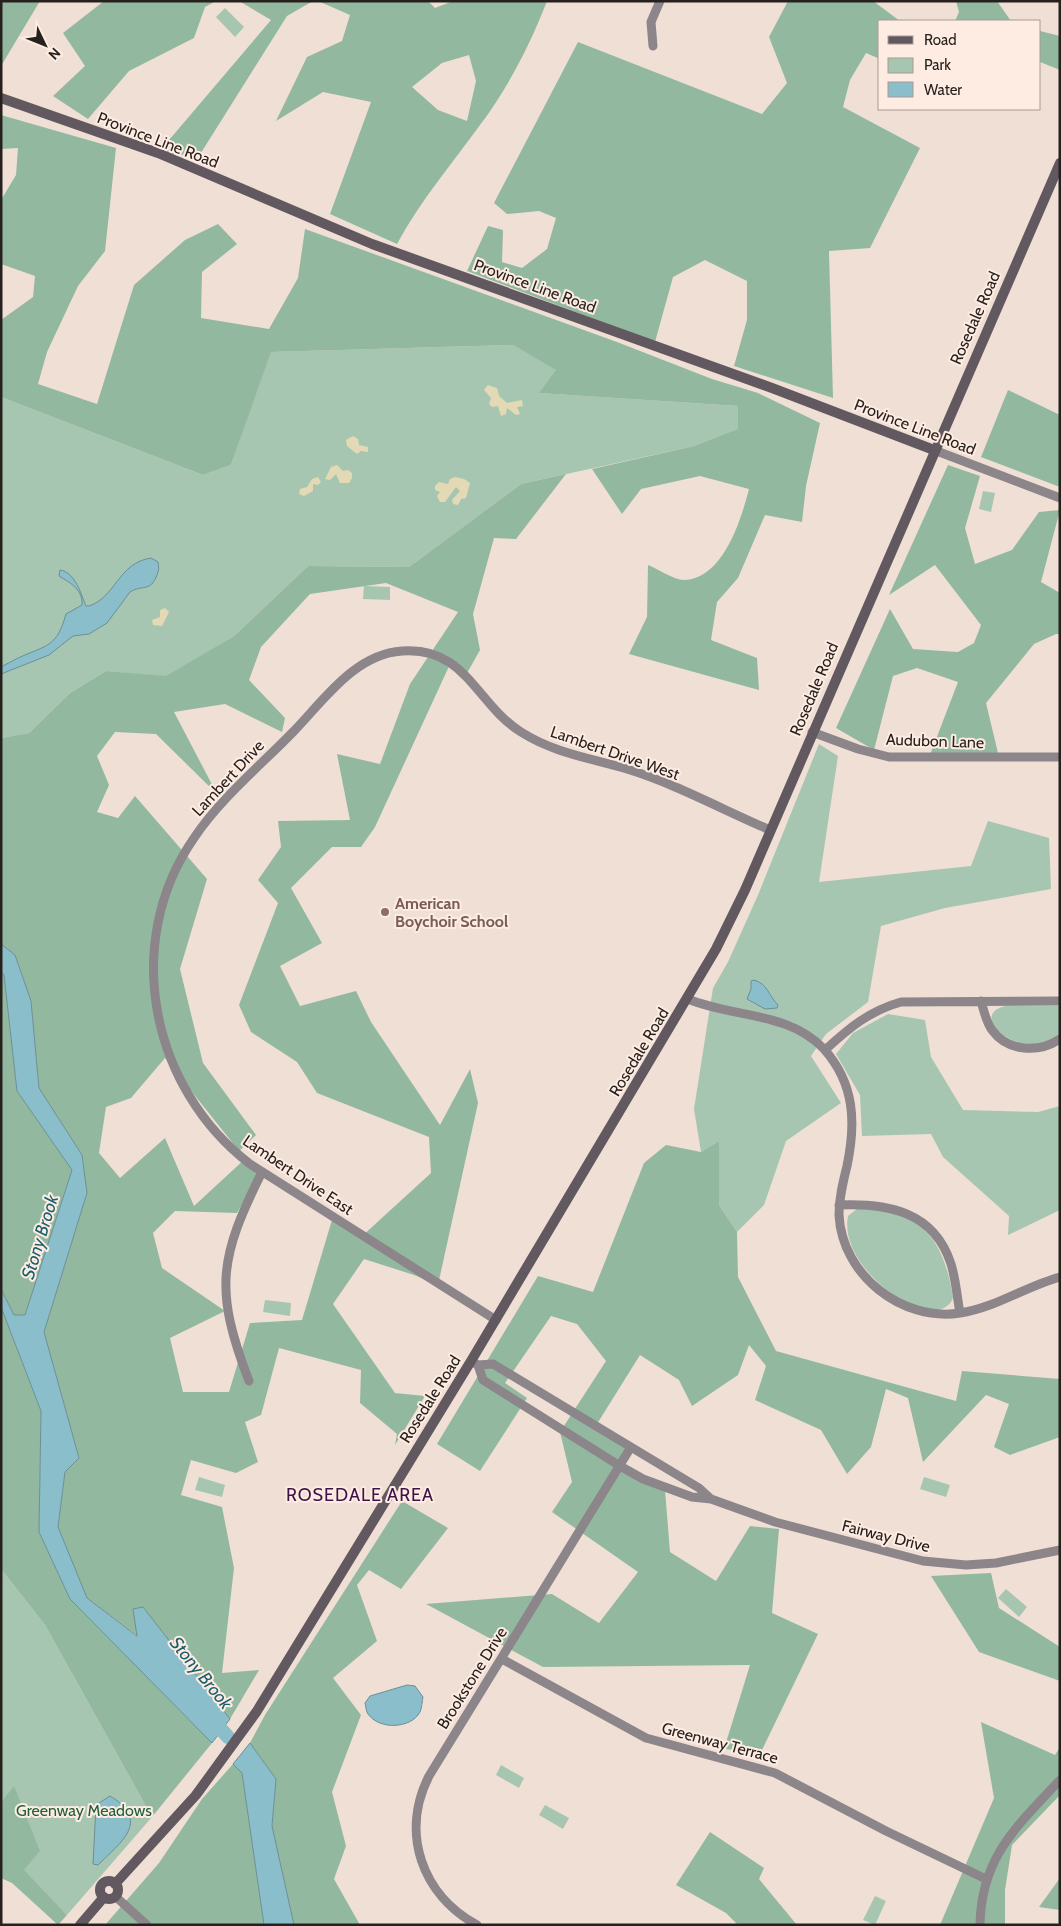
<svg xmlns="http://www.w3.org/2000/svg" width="1061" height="1926" viewBox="0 0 1061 1926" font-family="Cabin,sans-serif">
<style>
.green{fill:#a7c6b1}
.forest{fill:#92b99f;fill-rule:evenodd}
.sand{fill:#e3dab5}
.water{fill:#8abeca;stroke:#6c8f96}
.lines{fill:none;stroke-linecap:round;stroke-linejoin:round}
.river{stroke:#8abeca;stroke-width:14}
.street{stroke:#8c858a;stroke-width:9}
.secondary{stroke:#625960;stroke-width:10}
.education-dot{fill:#8d6e63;stroke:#feece3;stroke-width:2}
.labels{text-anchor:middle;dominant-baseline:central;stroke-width:4;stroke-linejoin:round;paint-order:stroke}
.street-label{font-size:16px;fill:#27211e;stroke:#feece3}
.education-label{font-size:16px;font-weight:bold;fill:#785e54;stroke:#feece3;text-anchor:start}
.park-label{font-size:16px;fill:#205f3c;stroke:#feece3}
.water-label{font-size:18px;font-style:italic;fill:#1b5f6d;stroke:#feece3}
.neighbourhood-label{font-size:18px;letter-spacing:1px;fill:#3e1448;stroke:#feece3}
</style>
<rect width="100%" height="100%" fill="#f0dfd5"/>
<path class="green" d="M225 8 244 27 235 37 216 17Z
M513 345 557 370 540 393 738 406 739 429 694 446 521 484 409 567 308 566 234 636 166 677 106 671 70 693 29 733 1 738V397L203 475 231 465 270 352Z
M983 491 995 493 991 512 979 509Z
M364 586 390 587V600L363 599Z
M819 744 838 756 819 882 971 866 988 821 1049 838 1051 889 945 908 881 926 868 1002 826 1034 811 1056 841 1103 786 1141 764 1205 737 1232 719 1205V1141L701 1152 694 1109 713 988 728 962 758 895Z
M1006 1006H1060V1035C1020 1065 965 1014 1006 1006Z
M888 1014 925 1020 931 1057 963 1110 1038 1112 1060 1106V1210L1008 1235 1009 1216 943 1157 931 1134 862 1136 860 1095 836 1054 853 1033Z
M857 1209C921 1208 944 1239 953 1298 937 1338 837 1271 848 1216Z
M265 1300 291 1303 290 1316 263 1312Z
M199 1477 225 1485 222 1497 195 1490Z
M924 1477 950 1485 946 1497 920 1489Z
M1 1569 45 1625 152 1817 67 1915 23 1870 14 1787 1 1802Z
M1006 1589 1027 1607 1019 1617 998 1598Z
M501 1765 524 1778 519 1788 496 1775Z
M545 1805 569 1818 563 1829 539 1815Z
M875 1896 886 1901 875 1925 863 1920Z"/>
<path class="forest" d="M1 1H40L1 66Z
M104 1H216L205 7 194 38 129 71 88 119 53 96 85 66 63 33Z
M239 1H313L287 16 199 156 158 153 271 20Z
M318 1H428L435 8 453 1H547C530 45 508 88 480 125 451 165 420 201 397 244L330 214 371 102 323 92 276 121 307 57 342 41 350 15ZM469 55 476 81 467 121 438 110 412 87 442 63Z
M788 1H873L900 21H880V59L866 53 850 80 843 107 920 148 870 248 829 251 833 398 734 366 747 320V281L705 260 673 277 655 342 467 271 488 226 503 230 502 262 522 268 547 249 556 218 539 211 507 214 494 203 578 42 762 114 787 83 769 37Z
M956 1H997L1011 21H955L959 12Z
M1040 31 1060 36V70L1040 62Z
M1 115 116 148 105 251 78 286 47 352 38 384 97 404 134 285 185 240 218 224 237 244 202 272 201 318 269 329 298 278 305 229 617 342 712 379 758 393 820 423 806 486 802 522 765 515 738 578 717 602 711 640 757 658 759 690 629 654 647 617 648 565C658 569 674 580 684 580 723 579 741 520 749 489L700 476 641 489 622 514 592 469 694 446 738 429V406L539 393 556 370 513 345 271 352 231 465 203 475 1 397V320L33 297 35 276 1 264V200L16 175 18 148 1 149Z
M1008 390 1060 415V487L981 457Z
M948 465 980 476 965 528 975 564 1012 550 1039 512 1060 510 1041 582 1060 593V634H1056L1034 644 986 703 998 753 928 760 958 682 917 668 893 676 874 750 836 728 890 609 913 649 958 652 974 643 981 625 935 565 889 595Z
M566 474 516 539 494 538 473 614 480 650 466 675 451 662 375 827 361 847H332L291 888 322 943 280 966 300 1006 356 991 371 1022 440 1125 470 1069 478 1103 438 1285 414 1275 364 1259 333 1304 395 1393 425 1396 395 1445 397 1434 360 1403 361 1370 279 1348 261 1415 245 1422 258 1462 236 1473 191 1460 181 1495 222 1507 234 1568 222 1673 259 1670 230 1719 143 1607 138 1636 87 1598 58 1527 65 1472 79 1458 44 1332 87 1193 82 1155 39 1088 31 1001 15 955 1 944V738L29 733 70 693 106 671 166 676 234 636 308 566 409 567 521 484ZM386 583 458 612 410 684 380 764 337 754 350 820 278 821 281 847 258 880 278 903 239 1005 251 1032 297 1062 317 1093 429 1137 431 1173 360 1238 332 1220 302 1320 250 1323 229 1392H183L170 1338 225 1311 162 1268 153 1233 175 1211 237 1213 262 1170 246 1158 194 1206 165 1138 120 1178 99 1153 106 1107 131 1098 165 1058 239 1151 256 1135 203 1063 180 969 207 879 135 796 118 818 97 812 109 785 97 756 115 732 156 734 217 794 174 712 225 704 282 732 285 718 249 680 261 647 310 594Z
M1 972 4 975 17 1091 72 1170 25 1315H14L1 1289Z
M719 1141V1205L737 1232 738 1277 776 1351 956 1401 962 1371 1060 1379V1437L1010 1455 994 1447 1009 1404 986 1395 923 1462 908 1398 886 1389 871 1447 847 1474 821 1430 755 1400 766 1366 749 1345 738 1375 692 1406 679 1380 640 1355 597 1424 633 1449 621 1469 665 1490 670 1552 716 1581 750 1526 779 1529 772 1613 818 1634 761 1752 724 1749 750 1665 543 1667 426 1604 552 1594 599 1623 638 1572 552 1512 572 1482 560 1432 606 1361 577 1324 551 1316 505 1383 527 1398 480 1471 437 1444 538 1276 593 1292 644 1163 666 1145 701 1152Z
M1 1307 41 1411 39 1532 70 1599 212 1743 152 1817 45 1625 1 1569Z
M402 1501 448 1528 401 1589 369 1570 357 1585 377 1641 333 1678 361 1715 332 1792 346 1846 334 1879 360 1925H294L272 1826 276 1779 250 1743 265 1715Z
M991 1573 999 1608 1060 1647V1681L979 1652 931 1576Z
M981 1722 1055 1755 1060 1747V1795L1012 1845 1005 1890V1925H940L994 1798Z
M233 1764 242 1773 264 1925H105L159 1863 202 1799Z
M14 1786 40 1851 24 1870 67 1915 58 1925 12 1883 1 1878V1802Z
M710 1832 764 1868 759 1879 797 1925H738L726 1913 676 1885Z
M1060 1878V1910L1039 1907Z"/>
<path class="sand" d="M488 385 497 388 499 396 507 403 522 400 523 406 517 407 520 414 516 415 507 408 506 414 501 416 498 406 492 407 489 404 491 398 484 390Z
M353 436 358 439 359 445 368 447V452L361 451 357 454 347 446 346 440Z
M337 465 343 471 348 470 352 473V478L349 483H340L336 474 330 480 325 479 331 467Z
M318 477 321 482 318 485 313 484V491L304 496 299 494 300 489 307 487 312 479Z
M455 477 464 479 470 483 466 498 461 499 458 505 453 504 452 500 460 491 456 487 445 502H440L437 496 440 492 435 490V486L439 482 448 484 450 479Z
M165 608 169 612 162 626 153 625 152 620 160 617V610Z"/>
<path class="water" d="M151 558 158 562C159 567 159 570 157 575 150 593 143 584 130 592L107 623 89 634 73 636 49 655 1 674V667C7 664 12 661 18 658 47 645 57 647 66 614L82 605C83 589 70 583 59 576L60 570C75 572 81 594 86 606H89C116 597 118 563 151 558Z
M1 944 15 955 31 1001 39 1088 82 1155 87 1193 44 1332 79 1458 65 1472 58 1527 87 1598 137 1636 133 1609 143 1607 230 1719 212 1743 70 1599 39 1532 41 1411 1 1307V1289L14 1315H25L72 1170 17 1091 4 975 1 972Z
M754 980C768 984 768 995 778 1005L777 1008 765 1009 747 999 751 989V981Z
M407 1685 415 1686 423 1697C422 1701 422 1708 420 1712 411 1729 379 1730 368 1714 366 1712 366 1706 365 1703L370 1696Z
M250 1743 276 1779 272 1826 294 1925H264L242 1773 233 1764Z
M110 1796C152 1821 120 1843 98 1865L93 1864 96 1805Z"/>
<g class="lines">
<path class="river" d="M210 1717 228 1737"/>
<path class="street" d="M653 46 651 22 660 1
M934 450 1060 498
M812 732 858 749 889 757H1060
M688 999C733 1018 788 1011 824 1049 855 1084 856 1123 847 1166 843 1182 839 1198 839 1215 842 1275 902 1322 960 1313 995 1308 1026 1286 1060 1277
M981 1001C984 1011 986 1022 992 1030 1008 1052 1039 1053 1060 1039
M825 1050C849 1028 869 1011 901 1002L1060 1001
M839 1205C887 1203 934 1211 951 1264 956 1280 957 1297 960 1313
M496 1320 250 1164C151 1088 121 943 194 838 220 799 261 765 293 732 324 700 355 654 402 651 466 646 476 704 521 732 554 753 590 758 627 769 676 784 723 810 770 830
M471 1361 478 1365 483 1380 620 1466 643 1479 692 1497 711 1499 775 1522 923 1561 966 1565 996 1563 1060 1550
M478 1365 493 1364 699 1488 711 1499
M249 1381C214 1290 219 1258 262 1172
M502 1659 646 1738 775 1773 886 1831 986 1879
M116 1897 147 1925
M477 1925C422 1895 400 1833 429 1776L631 1447
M980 1925C981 1857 1017 1826 1060 1780"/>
<path class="secondary" d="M1 98 158 153 372 244 772 388 934 450
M100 1890a9 9 0 1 1 18 0a9 9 0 1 1-18 0Z
M115 1884 196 1795 257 1711 471 1361 716 949 745 890 1060 163
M80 1925 104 1897"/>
</g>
<circle class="education-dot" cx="385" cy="912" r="5"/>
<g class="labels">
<g class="street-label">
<text transform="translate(158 140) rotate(21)">Province Line Road</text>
<text transform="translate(535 286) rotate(20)">Province Line Road</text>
<text transform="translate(975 318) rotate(-66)">Rosedale Road</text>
<text transform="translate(915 427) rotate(21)">Province Line Road</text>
<text transform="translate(814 689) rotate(-67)">Rosedale Road</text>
<text transform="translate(935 741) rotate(2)">Audubon Lane</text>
<text transform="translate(615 753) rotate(19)">Lambert Drive West</text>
<text transform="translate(228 778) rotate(-47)">Lambert Drive</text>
<text transform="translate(639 1052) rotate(-59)">Rosedale Road</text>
<text transform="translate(298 1175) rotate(34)">Lambert Drive East</text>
<text transform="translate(430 1399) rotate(-58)">Rosedale Road</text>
<text transform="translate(886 1536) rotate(14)">Fairway Drive</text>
<text transform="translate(472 1678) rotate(-58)">Brookstone Drive</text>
<text transform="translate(720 1743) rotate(15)">Greenway Terrace</text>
</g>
<g class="education-label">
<text x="395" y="903">American<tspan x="395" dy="18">Boychoir School</tspan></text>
</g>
<g class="park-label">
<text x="84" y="1810">Greenway Meadows</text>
</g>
<g class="water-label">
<text transform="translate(40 1237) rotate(-73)">Stony Brook</text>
<text transform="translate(201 1673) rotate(51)">Stony Brook</text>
</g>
<g class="neighbourhood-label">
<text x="360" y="1495">ROSEDALE AREA</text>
</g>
</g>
<rect width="1061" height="1926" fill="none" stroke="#27211e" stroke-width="5"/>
<rect x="878" y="20" width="162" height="90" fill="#feece3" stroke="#a89b94"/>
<rect x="888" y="36" width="25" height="8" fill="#625960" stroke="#a89b94"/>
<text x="924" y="45" font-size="15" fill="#27211e">Road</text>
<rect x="888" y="58" width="25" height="15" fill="#a7c6b1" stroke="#a89b94"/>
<text x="924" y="70" font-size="15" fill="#27211e">Park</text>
<rect x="888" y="82" width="25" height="15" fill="#8abeca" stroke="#a89b94"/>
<text x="924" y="95" font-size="15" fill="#27211e">Water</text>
<g transform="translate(45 45) rotate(133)" stroke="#feece3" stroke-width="4" paint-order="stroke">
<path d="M0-4L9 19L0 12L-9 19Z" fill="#27211e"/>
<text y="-8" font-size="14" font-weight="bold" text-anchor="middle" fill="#27211e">N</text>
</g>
</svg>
